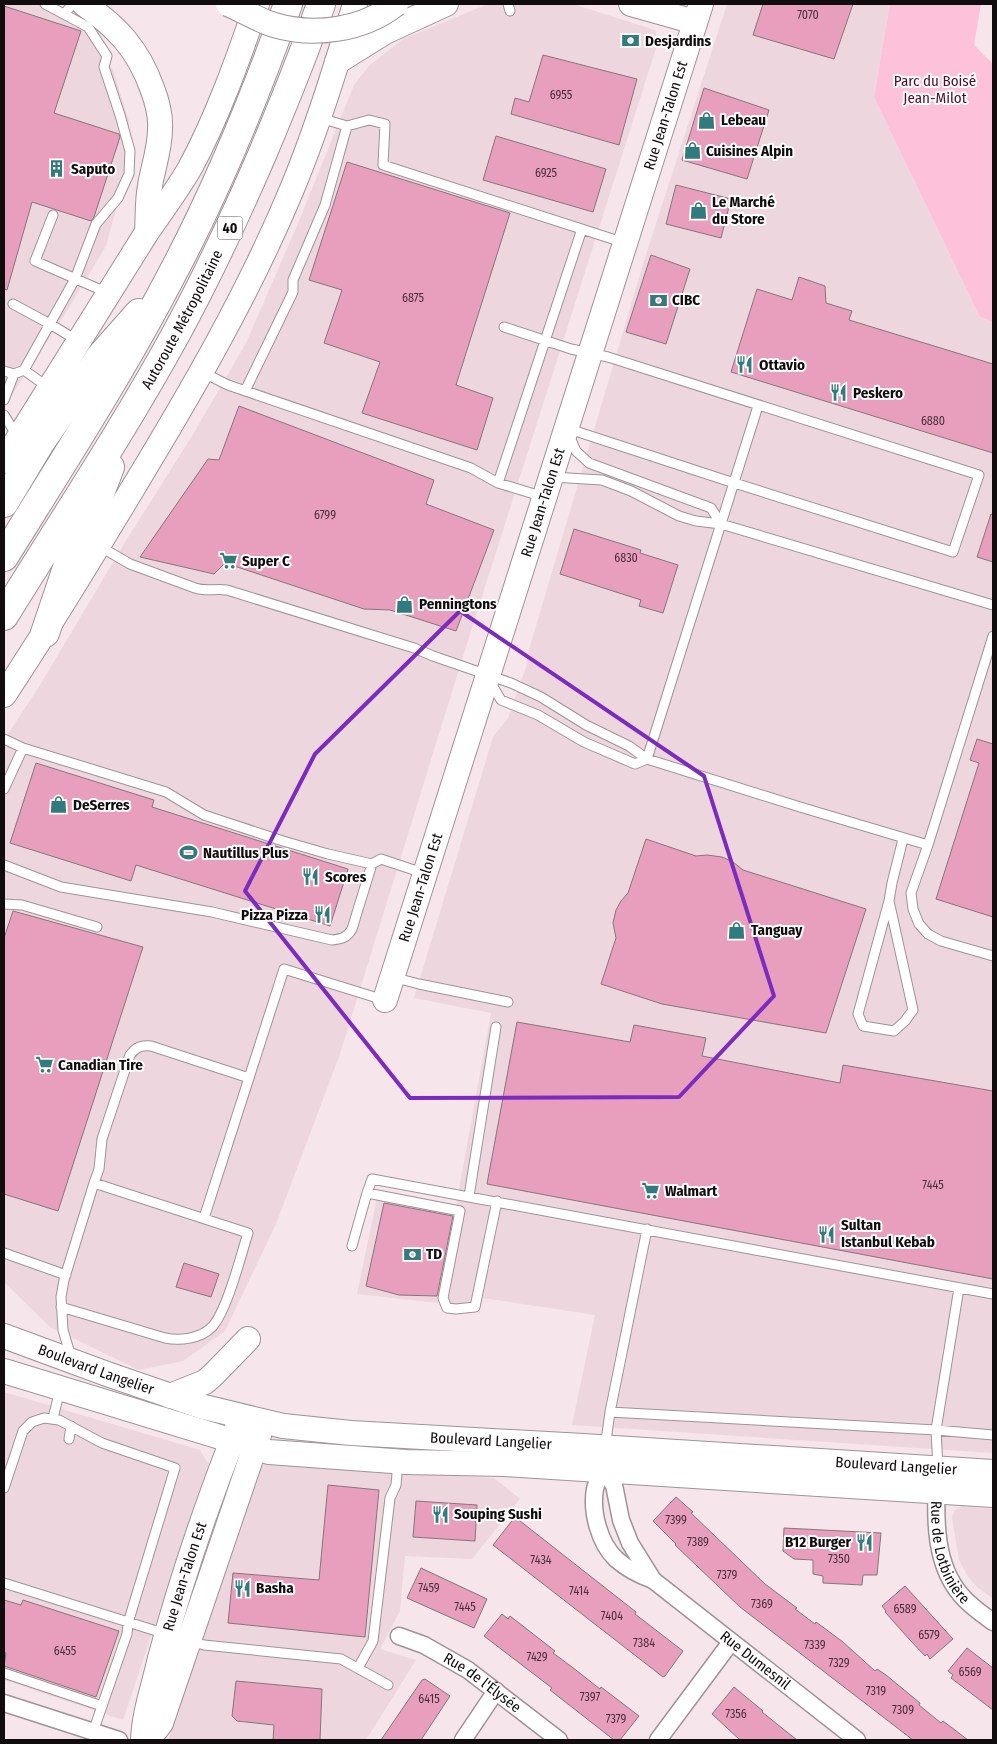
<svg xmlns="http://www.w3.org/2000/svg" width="997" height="1744" viewBox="0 0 997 1744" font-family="'Fira Sans Condensed',sans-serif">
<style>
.built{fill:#eed6df}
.green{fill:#fdc1d9}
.building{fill:#e89ebd;stroke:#85767c}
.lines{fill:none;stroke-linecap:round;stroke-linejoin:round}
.lane-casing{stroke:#a19298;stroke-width:11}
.street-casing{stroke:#a19298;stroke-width:19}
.secondary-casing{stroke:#a19298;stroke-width:26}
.highway-casing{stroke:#a19298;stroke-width:30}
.lane{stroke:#fff;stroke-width:9}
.street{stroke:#fff;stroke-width:16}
.secondary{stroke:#fff;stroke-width:24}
.highway{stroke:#fff;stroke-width:28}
.secondary-bridge-casing{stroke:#a19298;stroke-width:26;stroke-linecap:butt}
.secondary-bridge{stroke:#fff;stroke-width:24}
.marked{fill:none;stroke:#7b2cbf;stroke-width:4;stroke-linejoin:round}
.labels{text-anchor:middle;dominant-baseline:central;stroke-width:4;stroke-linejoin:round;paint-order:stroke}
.number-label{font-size:12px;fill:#47303a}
.shield{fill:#fff;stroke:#585556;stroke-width:1}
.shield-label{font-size:14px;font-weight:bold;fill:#110c0e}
.poi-label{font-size:15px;font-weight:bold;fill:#110c0e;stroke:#fff;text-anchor:start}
.park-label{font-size:15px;fill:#4d0d2f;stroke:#fff}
.street-label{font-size:15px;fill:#110c0e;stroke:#fff}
</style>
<rect width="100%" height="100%" fill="#f6e5eb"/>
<path class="built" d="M4 4H47L77 23 113 70 129 121 127 169 106 246 65 314 4 407Z
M488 4H573L655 30 658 42 465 650 340 1054 276 1224 225 1331 183 1361 139 1370 50 1327 4 1282V740L37 690 127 539 192 436 246 343 299 221 354 85 369 66 403 39Z
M727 4H890L874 97 980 317 993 322V1453L572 1425 595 1315 483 1298 479 1314 475 1307 357 1294 378 1193 456 1206 491 1013 414 998 493 737 508 718 526 667 528 653 644 261Z
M4 1392 200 1450 209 1465 123 1720 4 1680Z
M265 1464 494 1478 520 1499 472 1559 405 1556 400 1611 380 1649 416 1660 366 1740H168L260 1467Z
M962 1506 993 1509V1599L976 1586 967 1575 959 1560 952 1517 955 1510Z"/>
<path class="green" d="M890 4H981L974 45 993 64V322L980 317 874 97Z"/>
<path class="building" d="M763 4H853L834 59 753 35Z
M4 6 81 31 54 113 119 134 120 137 94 217 91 221 32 202 7 290 4 289Z
M543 55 637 79 619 145 511 114 515 98 529 102Z
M704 88 769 110 747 179 682 160Z
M496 136 606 169 593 212 483 180Z
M347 162 510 213 456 385 493 398 477 450 362 413 380 362 324 343 342 290 309 280Z
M676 185 731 199 721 238 666 224Z
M651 255 690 269 666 344 626 332Z
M799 277 825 286 826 303 852 311 849 320 993 364V453L731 372 757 289 792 300Z
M239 406 434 480 426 504 494 530 456 631 390 610 364 609 225 563 214 574 140 557 208 459 219 460Z
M991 514 993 515V562L977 557Z
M574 529 641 550 640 553 678 565 663 613 639 606 641 600 560 574Z
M977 739 993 744V917L936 899 979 763 970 760Z
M36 763 154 800 152 807 348 869 330 926 136 865 131 881 10 843Z
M646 839 696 856 707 855 722 857 733 862 743 870 866 909 826 1033 662 1004 601 984 616 938 613 923 616 910 621 901 628 893Z
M13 911 143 947 58 1211 4 1194V938Z
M517 1022 630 1042 634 1025 706 1038 702 1056 840 1083 843 1065 993 1091V1279L487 1184Z
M384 1203 453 1216 437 1296 399 1295 366 1286Z
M184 1263 219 1274 211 1297 176 1287Z
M328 1485 379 1490 365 1637 228 1623 233 1573 319 1580Z
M676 1497 693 1512 691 1513 765 1584 797 1608 795 1609 815 1624 816 1622 843 1642 875 1671 877 1669 886 1675 920 1703 919 1705 941 1723 943 1721 968 1740H913L740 1607 675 1545 676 1544 653 1521Z
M416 1501 477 1505 475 1541 413 1537Z
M515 1517 636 1612 635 1614 683 1651 665 1676 663 1677 493 1545Z
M784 1528 881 1533 877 1575H863L862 1585 823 1583V1576L813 1574V1560L794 1559 783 1551Z
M421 1568 487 1599 474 1628 407 1598Z
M905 1586 953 1639 930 1659 927 1654 925 1656 909 1639 885 1612 886 1611 882 1606Z
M4 1600 21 1605 23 1600 119 1631 96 1697 4 1666 6 1653 4 1652Z
M502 1614 508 1619 510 1616 555 1651 553 1653 572 1667 600 1689 601 1687 639 1716 620 1740H614L550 1690 552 1688 484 1636Z
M967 1648 993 1668V1710L951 1678 953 1675 948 1671Z
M425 1679 450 1696 421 1740H381L422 1680Z
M236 1681 322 1689 320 1740H273L274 1725 237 1721 232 1716Z
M734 1687 763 1711 762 1712 797 1740H740L712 1714Z"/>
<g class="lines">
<defs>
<path id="lane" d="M45 4 88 27 107 56 104 67 120 115 130 151 129 174 118 198 96 224 75 279 24 370 49 388
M508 4 510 11
M64 14 73 4
M320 118 347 126 369 120 385 124 383 165 625 243
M53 215 35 261 108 293
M13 304 50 324 78 341
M504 327 571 349 608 357 979 475 953 552 725 480 566 428
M4 371 14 374
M202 372 228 385 471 468 498 483 544 497
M245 391 293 292V280L325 205 347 126
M4 400 14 374 24 370
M4 415 17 436
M569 435 576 451 589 463 711 508 721 524
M552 477 602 480 631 491 679 516 696 521 721 524 993 605
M498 483 582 229
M99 546 130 564 195 588C207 592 215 588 227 590L414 648 433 656 511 683 541 697 586 725 629 746 647 759 800 807 928 845
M993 636 928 845 911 893 913 909 919 924 928 934 941 941 993 956
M489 680 501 700 538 715 584 742 635 764 647 759
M4 739 23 748 166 792 204 815 283 841 328 854 372 864 381 859 423 873
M647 759 758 406
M4 789 23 748
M4 865 61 887 212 912 332 940C341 939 347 938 352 929L372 864
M889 901 913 1010 905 1021 894 1031 863 1026 858 1014 889 901 892 883 903 839
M4 904 22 905 97 927
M392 977 419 984 508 1002
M94 1183 99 1169 102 1139 130 1055C136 1047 141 1045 151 1046L249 1078
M367 1193 372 1179 993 1294
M469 1196 496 1027
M204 1218 284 969 384 1000
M352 1246 367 1193 460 1211 443 1298 447 1308 456 1309 475 1307 497 1201
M4 1253 66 1275
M61 1307 165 1338C180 1341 200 1339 212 1327 227 1311 241 1255 248 1233L94 1183 64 1280 61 1297 63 1330 71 1357
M610 1412 936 1430 993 1435
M53 1418 60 1390
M69 1439 71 1426
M605 1448 610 1412 647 1229
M938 1468 936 1430 959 1288
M4 1488 23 1431 32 1422 44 1418 59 1420 102 1443 175 1468 128 1623 127 1634 93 1732
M4 1583 166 1634
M189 1641 204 1645 341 1659 388 1685
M358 1668 373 1641 390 1498 396 1485 398 1462
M4 1673 102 1706"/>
<g id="street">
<path id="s1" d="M604 1463C603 1473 597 1479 595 1489 591 1511 599 1543 616 1559 627 1569 639 1575 653 1580L857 1740"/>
<path d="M603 1470 614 1485 621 1520 630 1543 653 1580"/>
<path id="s2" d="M937 1483C935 1520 935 1565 961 1595 970 1606 982 1614 993 1622"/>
<path id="s3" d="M399 1636 424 1645 468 1670 559 1740"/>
<path d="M4 1703 119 1740"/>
<path d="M463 1740 496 1691"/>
<path d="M658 1740 731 1642"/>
</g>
<g id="secondary">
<path d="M84 4C117 27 138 49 152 88 157 101 161 115 160 129 160 149 153 167 150 186 147 201 148 217 147 232"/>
<path d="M631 4 695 22"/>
<path d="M337 62 385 32 446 4"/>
<path d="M4 461 147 232C162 211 177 190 190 168 218 116 238 59 257 4"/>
<path d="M4 695C48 629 89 561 130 493 190 394 248 295 292 189 317 129 336 66 355 4"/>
<path id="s4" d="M385 1000 701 4"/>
<path id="s5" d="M4 1336 107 1374 200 1406 283 1426 351 1433 583 1446 993 1472"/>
<path d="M4 1371 269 1452 406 1462 504 1464 993 1495"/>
<path d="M170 1396 205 1382 213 1375 248 1339"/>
<path id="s6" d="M143 1740C144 1713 153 1689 159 1662 180 1583 207 1504 237 1428"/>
<path d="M148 1740 161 1723 259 1435"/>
</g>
<g id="highway">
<path d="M4 503 40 443 100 357 139 313"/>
<path d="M4 557C61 465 120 374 170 278 217 190 255 97 288 4"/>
<path id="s7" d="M4 616C62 522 124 429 177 332 208 275 236 215 262 155 283 105 304 55 321 4"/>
<path d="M45 633 71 556 88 525 110 467"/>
</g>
</defs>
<use href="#lane" class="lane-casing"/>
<use href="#street" class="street-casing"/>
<use href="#secondary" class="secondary-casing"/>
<use href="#highway" class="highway-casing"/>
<use href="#lane" class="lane"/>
<use href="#street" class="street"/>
<use href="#secondary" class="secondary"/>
<use href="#highway" class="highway"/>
<defs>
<path id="secondary-bridge" d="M228 4C244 11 258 20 274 25 315 37 363 30 396 4"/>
</defs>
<use href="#secondary-bridge" class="secondary-bridge-casing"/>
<use href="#secondary-bridge" class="secondary-bridge"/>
</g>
<path class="marked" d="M460 611 704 776 774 996 679 1097 410 1098 245 891 315 754Z"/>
<defs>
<symbol id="bank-bare" viewBox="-9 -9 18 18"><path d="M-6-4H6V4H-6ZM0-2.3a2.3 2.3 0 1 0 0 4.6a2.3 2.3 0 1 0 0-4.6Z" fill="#317a80" stroke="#fff" stroke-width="2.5" paint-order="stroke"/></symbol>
<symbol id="shop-bare" viewBox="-9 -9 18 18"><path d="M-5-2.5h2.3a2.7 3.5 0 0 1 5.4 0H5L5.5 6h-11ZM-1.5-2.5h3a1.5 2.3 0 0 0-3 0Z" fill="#317a80" stroke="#fff" stroke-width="2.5" paint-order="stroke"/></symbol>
<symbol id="building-bare" viewBox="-9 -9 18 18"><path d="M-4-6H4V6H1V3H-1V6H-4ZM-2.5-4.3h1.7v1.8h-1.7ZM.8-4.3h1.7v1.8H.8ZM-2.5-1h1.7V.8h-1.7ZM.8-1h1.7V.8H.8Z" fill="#317a80" stroke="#fff" stroke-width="2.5" paint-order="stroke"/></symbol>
<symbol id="restaurant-bare" viewBox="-9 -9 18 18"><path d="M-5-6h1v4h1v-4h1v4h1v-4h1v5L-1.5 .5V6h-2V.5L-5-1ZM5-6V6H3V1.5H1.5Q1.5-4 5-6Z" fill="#317a80" stroke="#fff" stroke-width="2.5" paint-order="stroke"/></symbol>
<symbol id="supermarket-bare" viewBox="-9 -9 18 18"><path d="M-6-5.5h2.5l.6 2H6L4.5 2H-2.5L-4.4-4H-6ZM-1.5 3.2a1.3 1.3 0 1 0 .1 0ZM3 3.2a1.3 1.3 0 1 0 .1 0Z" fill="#317a80" stroke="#fff" stroke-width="2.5" paint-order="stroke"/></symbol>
<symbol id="stadium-bare" viewBox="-9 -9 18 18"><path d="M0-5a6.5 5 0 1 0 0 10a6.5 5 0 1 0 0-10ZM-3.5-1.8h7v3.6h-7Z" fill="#317a80" stroke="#fff" stroke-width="2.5" paint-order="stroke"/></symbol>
</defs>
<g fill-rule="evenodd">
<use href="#bank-bare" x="618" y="28" width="25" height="25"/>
<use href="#shop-bare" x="694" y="108" width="25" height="25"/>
<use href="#shop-bare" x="680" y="138" width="25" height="25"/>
<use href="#building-bare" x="44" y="156" width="25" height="25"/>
<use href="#shop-bare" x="686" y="198" width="25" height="25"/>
<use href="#bank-bare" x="646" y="288" width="25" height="25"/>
<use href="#restaurant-bare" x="732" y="352" width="25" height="25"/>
<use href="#restaurant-bare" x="826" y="380" width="25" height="25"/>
<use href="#supermarket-bare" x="216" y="548" width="25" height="25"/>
<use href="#shop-bare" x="392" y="592" width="25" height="25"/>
<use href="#shop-bare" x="46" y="792" width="25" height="25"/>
<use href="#stadium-bare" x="176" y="840" width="25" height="25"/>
<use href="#restaurant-bare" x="298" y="864" width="25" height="25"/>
<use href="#restaurant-bare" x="310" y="902" width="25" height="25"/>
<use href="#shop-bare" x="724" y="918" width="25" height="25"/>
<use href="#supermarket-bare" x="32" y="1052" width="25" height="25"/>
<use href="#supermarket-bare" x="638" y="1178" width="25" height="25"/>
<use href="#restaurant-bare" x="814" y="1222" width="25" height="25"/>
<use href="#bank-bare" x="400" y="1242" width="25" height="25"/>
<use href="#restaurant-bare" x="428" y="1502" width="25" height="25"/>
<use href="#restaurant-bare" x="852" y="1530" width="25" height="25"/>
<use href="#restaurant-bare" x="230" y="1576" width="25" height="25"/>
</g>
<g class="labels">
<g class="number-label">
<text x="808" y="15">7070</text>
<text x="561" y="95">6955</text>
<text x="546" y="173">6925</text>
<text x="413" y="298">6875</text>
<text x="933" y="421">6880</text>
<text x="325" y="515">6799</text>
<text x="626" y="558">6830</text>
<text x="933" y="1185">7445</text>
<text x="676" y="1520">7399</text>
<text x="698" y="1542">7389</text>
<text x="839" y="1559">7350</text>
<text x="541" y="1560">7434</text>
<text x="727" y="1575">7379</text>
<text x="429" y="1588">7459</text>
<text x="579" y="1591">7414</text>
<text x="762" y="1604">7369</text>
<text x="465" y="1607">7445</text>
<text x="905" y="1609">6589</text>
<text x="612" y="1616">7404</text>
<text x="929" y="1635">6579</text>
<text x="644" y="1643">7384</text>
<text x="815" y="1645">7339</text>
<text x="65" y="1651">6455</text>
<text x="537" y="1657">7429</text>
<text x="839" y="1663">7329</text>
<text x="970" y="1672">6569</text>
<text x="876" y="1691">7319</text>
<text x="590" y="1697">7397</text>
<text x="429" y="1699">6415</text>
<text x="903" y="1710">7309</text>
<text x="736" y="1714">7356</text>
<text x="616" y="1719">7379</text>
</g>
<rect class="shield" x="217.5" y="216.5" width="25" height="23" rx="4"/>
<g class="shield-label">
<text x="230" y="228">40</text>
</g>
<g class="poi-label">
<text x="645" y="41">Desjardins</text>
<text x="721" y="120">Lebeau</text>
<text x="706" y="151">Cuisines Alpin</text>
<text x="71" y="169">Saputo</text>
<text x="712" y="202">Le Marché<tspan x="712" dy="17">du Store</tspan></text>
<text x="672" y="300">CIBC</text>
<text x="759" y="365">Ottavio</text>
<text x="853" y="393">Peskero</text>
<text x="242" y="561">Super C</text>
<text x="419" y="604">Penningtons</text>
<text x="73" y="805">DeSerres</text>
<text x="203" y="853">Nautillus Plus</text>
<text x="325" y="877">Scores</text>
<text x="308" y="915" text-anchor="end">Pizza Pizza</text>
<text x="751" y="930">Tanguay</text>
<text x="58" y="1065">Canadian Tire</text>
<text x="665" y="1191">Walmart</text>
<text x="841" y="1225">Sultan<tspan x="841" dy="17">Istanbul Kebab</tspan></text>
<text x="426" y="1254">TD</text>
<text x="454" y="1514">Souping Sushi</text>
<text x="851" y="1542" text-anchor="end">B12 Burger</text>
<text x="256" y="1588">Basha</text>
</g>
<g class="park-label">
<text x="935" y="81">Parc du Boisé<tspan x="935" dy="17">Jean-Milot</tspan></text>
</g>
<g class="street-label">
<text stroke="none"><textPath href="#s4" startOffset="928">Rue Jean-Talon Est</textPath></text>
<text stroke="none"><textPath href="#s7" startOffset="346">Autoroute Métropolitaine</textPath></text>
<text stroke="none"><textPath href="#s4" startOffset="522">Rue Jean-Talon Est</textPath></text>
<text stroke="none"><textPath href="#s4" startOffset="118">Rue Jean-Talon Est</textPath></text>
<text stroke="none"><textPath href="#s5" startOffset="98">Boulevard Langelier</textPath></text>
<text stroke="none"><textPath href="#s5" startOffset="502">Boulevard Langelier</textPath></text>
<text stroke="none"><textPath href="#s5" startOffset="908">Boulevard Langelier</textPath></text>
<text stroke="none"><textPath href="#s2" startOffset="72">Rue de Lotbinière</textPath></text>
<text stroke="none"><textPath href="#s6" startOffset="169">Rue Jean-Talon Est</textPath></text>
<text stroke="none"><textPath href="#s1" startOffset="276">Rue Dumesnil</textPath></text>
<text stroke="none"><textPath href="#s3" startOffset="96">Rue de l'Élysée</textPath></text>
</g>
</g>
<rect width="997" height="1744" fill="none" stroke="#110c0e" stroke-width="10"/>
</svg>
